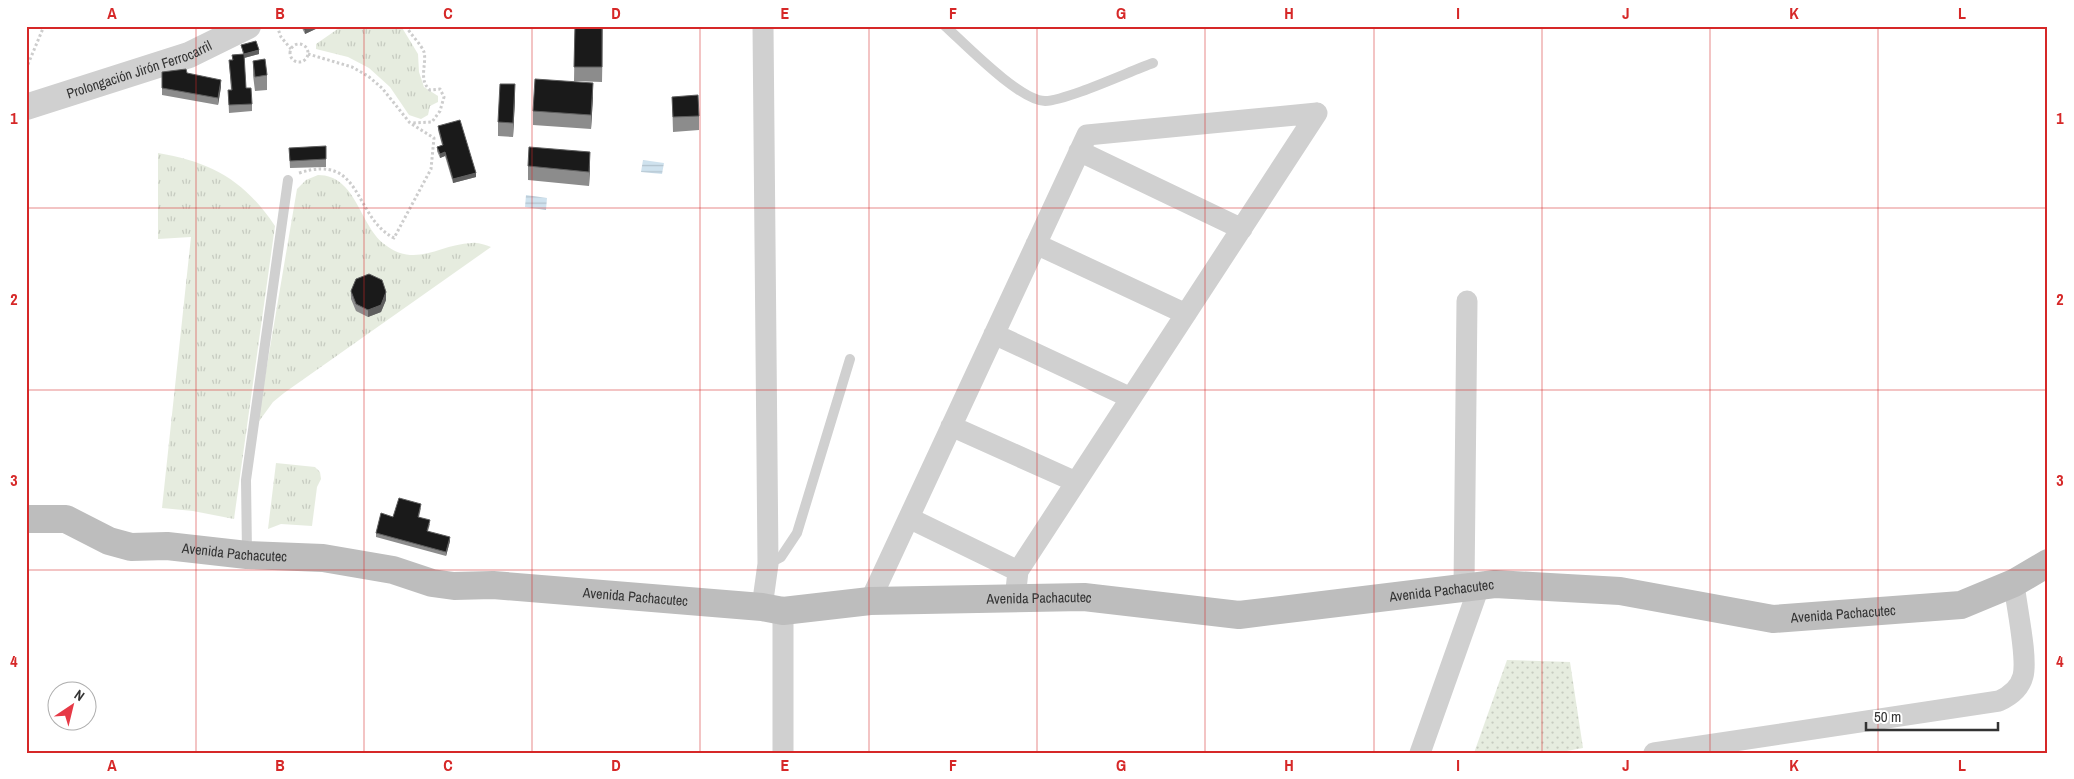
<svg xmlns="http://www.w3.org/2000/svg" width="2074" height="779" viewBox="0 0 2074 779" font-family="'Archivo Narrow',sans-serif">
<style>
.grass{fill:url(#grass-tufts)}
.park{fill:url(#park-dots)}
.water{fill:url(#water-rules)}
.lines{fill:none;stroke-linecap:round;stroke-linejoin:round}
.path{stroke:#cdcdcd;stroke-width:3;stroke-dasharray:2.5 2.5;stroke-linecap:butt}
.service{stroke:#d0d0d0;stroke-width:10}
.minor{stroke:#d0d0d0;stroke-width:21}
.tertiary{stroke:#d0d0d0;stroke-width:26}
.secondary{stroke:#bdbdbd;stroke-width:28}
.wall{fill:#8c8c8c}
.shaded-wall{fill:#5f5f5f}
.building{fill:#1a1a1a;stroke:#5f5f5f}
.grid{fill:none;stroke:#d62828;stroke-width:1;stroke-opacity:0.55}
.labels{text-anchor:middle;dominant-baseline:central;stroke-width:5;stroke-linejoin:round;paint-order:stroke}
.street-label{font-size:14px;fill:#333;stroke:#fff}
.neatline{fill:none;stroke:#d62828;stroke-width:2}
.grid-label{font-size:16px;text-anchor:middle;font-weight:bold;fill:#d62828}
</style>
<defs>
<pattern id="grass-tufts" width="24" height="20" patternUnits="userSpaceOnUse" patternTransform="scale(1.25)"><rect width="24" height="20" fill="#e6ecdf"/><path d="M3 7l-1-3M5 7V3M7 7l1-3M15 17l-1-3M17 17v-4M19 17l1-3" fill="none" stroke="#c6cbc0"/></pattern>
<pattern id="park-dots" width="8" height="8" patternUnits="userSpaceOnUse" patternTransform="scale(1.25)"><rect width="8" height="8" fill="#e6ecdf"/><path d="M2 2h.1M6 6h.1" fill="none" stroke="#c6cbc0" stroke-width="1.8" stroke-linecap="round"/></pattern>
<pattern id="water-rules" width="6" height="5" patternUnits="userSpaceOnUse" patternTransform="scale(1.25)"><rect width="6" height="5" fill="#cfe2ee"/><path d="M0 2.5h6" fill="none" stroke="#b2c2cd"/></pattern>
</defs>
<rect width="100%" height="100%" fill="#fff"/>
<path class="grass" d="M342 26H401L418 54 419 72 424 87 438 96V102L430 106 428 115 421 119 409 115 390 87 369 68 348 57 316 49V44Z
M158 153C212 162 245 181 275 226L234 519 193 511 162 508 191 237 158 239Z
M318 175C356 175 359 224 384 244 416 269 439 244 472 243 478 242 485 245 491 247L284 393 273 402 257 424 297 189 306 180Z
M276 463 315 467 320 472 321 479 317 487 312 526 281 524 268 529Z"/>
<path class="park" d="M1507 660 1570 662 1583 748 1556 753H1474Z"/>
<path class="water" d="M643 160 664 163 662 174 641 172Z
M526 195 547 198 546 210 525 207Z"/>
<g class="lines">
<path class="path" d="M277 26 281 37 291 49
M406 26C410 34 421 44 424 52 427 64 418 80 430 90L440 89 444 97 440 111 432 122 411 123
M290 53a9 9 0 1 1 18 0a9 9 0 1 1-18 0Z
M26 69 44 26
M299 173C363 152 353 217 394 238L431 169 434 138 410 123 382 88 368 76 352 67 308 54"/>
<path class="service" d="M945 26C965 44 1020 101 1045 101 1068 100 1128 72 1153 63
M247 553 246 480 288 180
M768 564 781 557 797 533 850 359"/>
<path class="minor" d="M1079 151 1242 229
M1036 244 1186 314
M994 334 1131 398
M951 426 1076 482
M909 518 1018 571
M1464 587 1467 301
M1015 599 1018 571 1317 113
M870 601 1087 135 1317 113
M762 607 768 564 763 26
M783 611V753
M1420 753 1480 584
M1654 753 1999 701C2010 696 2020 688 2023 676 2028 657 2016 605 2014 583"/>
<path class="tertiary" id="s1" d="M26 107 189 55 248 26"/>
<path class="secondary" id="s2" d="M26 519H66L109 541 131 547 167 546 247 555 323 558 393 570 432 583 454 586 493 585 762 607 783 611 870 601 1084 597 1239 615 1495 584 1620 591 1773 619 1961 605 2014 583 2048 563"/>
</g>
<path class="wall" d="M301 26H322L305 34Z
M575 26H603L602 82 574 81Z
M241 45 259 54 244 58 246 88 252 104V111L229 113 228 90H231L229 60H232V55L243 54Z
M253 61 267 75V90L255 91 253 75Z
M162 72 187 73 221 87 218 105 162 95Z
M593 97 591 129 533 125V111Z
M672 97 699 116V130L673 132Z
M515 99 513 137 498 136V122Z
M438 126 476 177 453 183 445 156 440 158 437 151V147L442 145 438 130Z
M289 148 326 159V167L290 168Z
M528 166H590L589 186 528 180Z
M351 291 386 300 381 312 368 317 356 311 351 299Z
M421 508 419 517 430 524 428 531 450 541 446 556 376 537V533L393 517Z"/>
<path class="shaded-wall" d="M313 26H322L305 34V30Z
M259 50V54L244 58V54Z
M221 80V87L218 105V98Z
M593 83V97L591 129V115Z
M515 84V99L513 137V123Z
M445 152V156L440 158V154Z
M590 152V166L589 186V172Z
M476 173V177L453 183V179Z
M386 292V300L381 312 368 317V310Z
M450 537V541L446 556V552Z"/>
<path class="building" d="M303 26H313L305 30Z
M575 26H602V67H574Z
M256 41 259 50 244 54 241 45Z
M244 54 246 88H251L252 104 229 105 228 90H232L229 60H233L232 55Z
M265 59 267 75 255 77 253 61Z
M186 69 187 73 221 80 218 98 162 88V72Z
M535 79 593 83 591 115 533 111Z
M500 84H515L513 123 498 122Z
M698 95 699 116 673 117 672 97Z
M460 120 476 173 453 179 445 152 440 154 437 147 443 145 438 126Z
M326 146V159L290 161 289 148Z
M529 147 590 152 589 172 528 166Z
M369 274 382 280 386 292 381 305 368 310 356 304 351 291 356 279Z
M399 498 421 504 418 517 430 520 427 531 450 537 446 552 376 533 381 513 393 517Z"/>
<path class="grid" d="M196 26V753M364 26V753M532 26V753M700 26V753M869 26V753M1037 26V753M1205 26V753M1374 26V753M1542 26V753M1710 26V753M1878 26V753M26 208H2048M26 390H2048M26 570H2048"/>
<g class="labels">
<g class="street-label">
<text stroke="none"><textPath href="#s1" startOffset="119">Prolongación Jirón Ferrocarril</textPath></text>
<text stroke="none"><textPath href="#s2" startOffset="215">Avenida Pachacutec</textPath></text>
<text stroke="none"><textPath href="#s2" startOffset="1430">Avenida Pachacutec</textPath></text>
<text stroke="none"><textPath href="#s2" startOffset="620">Avenida Pachacutec</textPath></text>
<text stroke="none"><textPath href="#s2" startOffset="1025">Avenida Pachacutec</textPath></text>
<text stroke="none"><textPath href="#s2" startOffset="1835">Avenida Pachacutec</textPath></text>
</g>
</g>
<rect width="2074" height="779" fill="none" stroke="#ffffff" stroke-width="55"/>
<g transform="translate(72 706) rotate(35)"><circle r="24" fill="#ffffff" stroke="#adadad"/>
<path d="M0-4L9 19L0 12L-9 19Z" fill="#e63946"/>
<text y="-8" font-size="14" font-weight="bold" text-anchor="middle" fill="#333333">N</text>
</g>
<path d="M1866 722v8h132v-8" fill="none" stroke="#333333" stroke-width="2.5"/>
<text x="1874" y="722" font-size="15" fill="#333333" stroke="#ffffff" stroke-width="4" paint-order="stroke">50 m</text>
<rect x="28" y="28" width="2018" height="724" class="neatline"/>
<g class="grid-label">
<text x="112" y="19">A</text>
<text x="280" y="19">B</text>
<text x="448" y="19">C</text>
<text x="616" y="19">D</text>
<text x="785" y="19">E</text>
<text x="953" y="19">F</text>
<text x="1121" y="19">G</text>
<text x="1289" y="19">H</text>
<text x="1458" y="19">I</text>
<text x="1626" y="19">J</text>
<text x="1794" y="19">K</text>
<text x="1962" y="19">L</text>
<text x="14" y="124">1</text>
<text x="2060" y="124">1</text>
<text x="14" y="305">2</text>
<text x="2060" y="305">2</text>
<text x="14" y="486">3</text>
<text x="2060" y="486">3</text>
<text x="14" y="667">4</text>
<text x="2060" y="667">4</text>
<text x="112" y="771">A</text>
<text x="280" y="771">B</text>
<text x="448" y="771">C</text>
<text x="616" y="771">D</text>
<text x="785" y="771">E</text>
<text x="953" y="771">F</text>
<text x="1121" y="771">G</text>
<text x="1289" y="771">H</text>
<text x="1458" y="771">I</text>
<text x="1626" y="771">J</text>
<text x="1794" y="771">K</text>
<text x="1962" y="771">L</text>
</g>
</svg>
